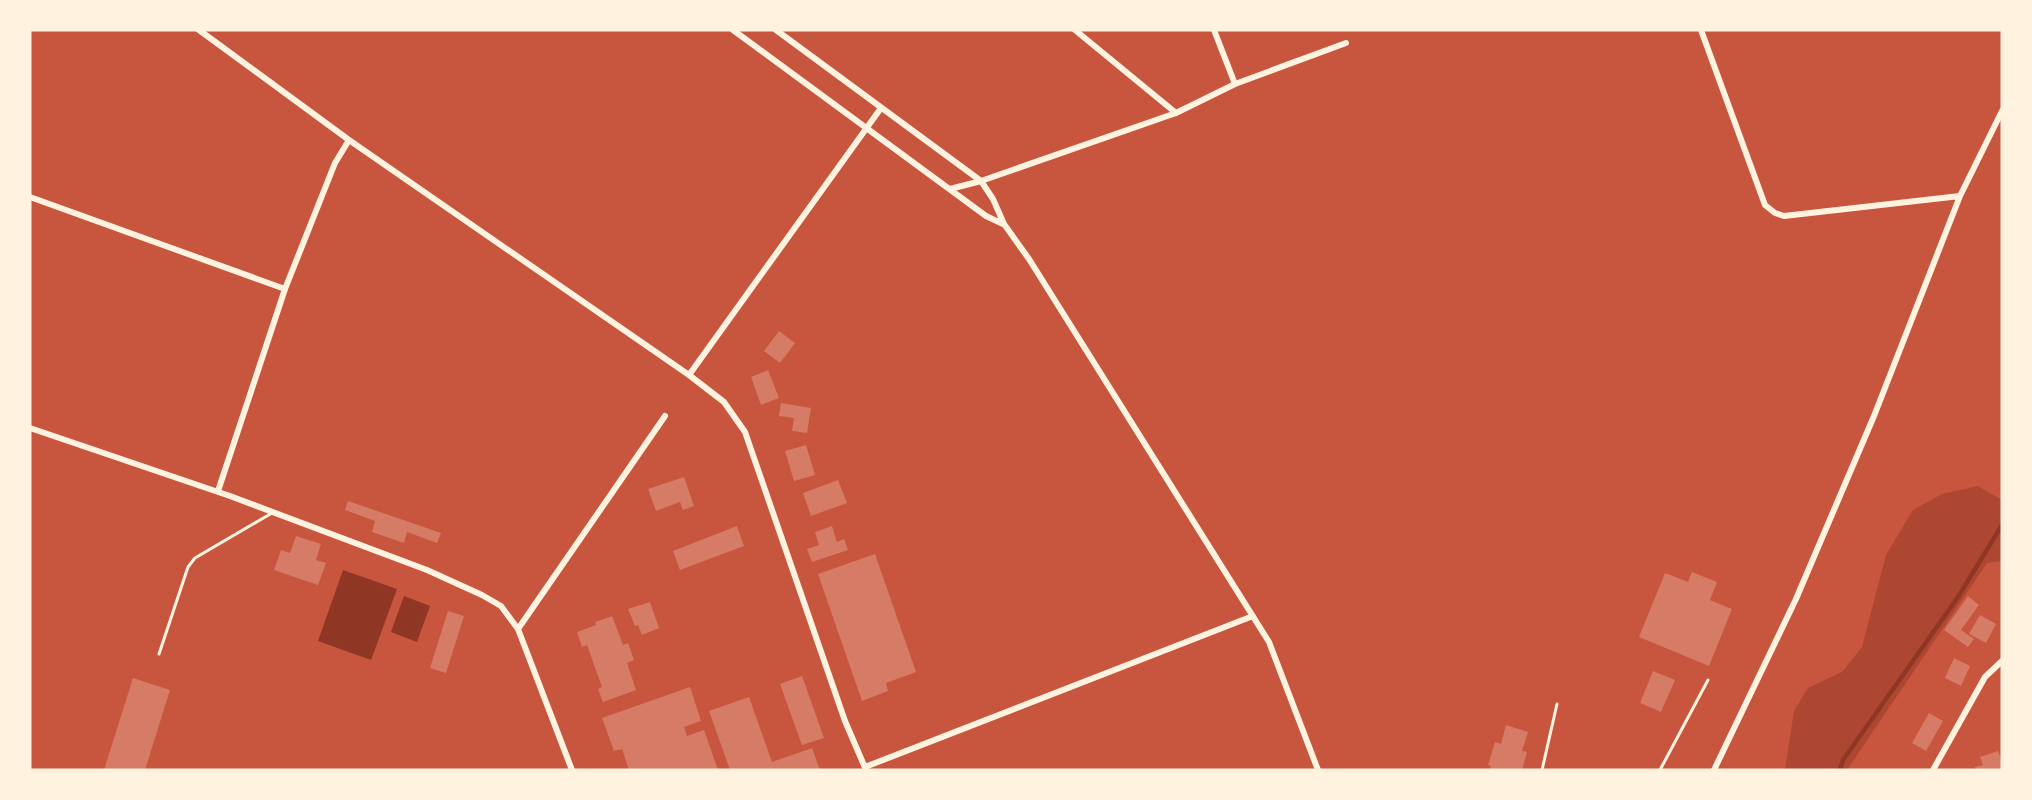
<svg xmlns="http://www.w3.org/2000/svg" width="2032" height="800" viewBox="0 0 2032 800" font-family="Cabin,sans-serif">
<style>
.green{fill:#ae4732}
.water{fill:#8f3625}
.lines{fill:none;stroke-linecap:round;stroke-linejoin:round}
.stream{stroke:#8f3625;stroke-width:4.5}
.building{fill:#d67c66}
.service{stroke:#fff3e0;stroke-width:3}
.minor{stroke:#fff3e0;stroke-width:6}
</style>
<rect width="100%" height="100%" fill="#c8553d"/>
<path class="green" d="M1978 486 2002 500V561L1987 563 1847 770H1785L1794 711 1808 688 1842 672 1862 647 1886 555 1913 510 1942 494Z"/>
<path class="water" d="M343 570 397 589 371 660 318 641Z
M404 596 430 606 417 642 391 632Z"/>
<g class="lines">
<path class="stream" d="M1840 770 1843 760 1958 597 2002 525"/>
</g>
<path class="building" d="M779 331 795 343 780 363 764 351Z
M768 370 779 398 761 405 751 377Z
M781 403 811 408 807 433 792 431 794 418 779 416Z
M806 445 815 475 794 481 785 451Z
M684 477 694 506 683 510 680 502 656 511 648 489Z
M838 480 847 503 811 516 803 493Z
M348 501 441 533 437 543 407 532 404 543 372 532 375 521 345 510Z
M737 526 744 546 680 570 673 551Z
M832 526 837 542 844 539 848 550 812 562 807 549 819 545 815 532Z
M296 536 321 544 316 560 326 563 318 585 274 570 281 550 290 553Z
M875 554 916 672 886 683 888 691 862 701 818 574Z
M1692 572 1717 582 1710 600 1732 609 1709 666 1639 637 1665 573 1688 582Z
M1968 596 1979 605 1961 630 1974 639 1968 647 1944 630Z
M650 602 659 628 642 635 638 625 635 626 628 609Z
M448 611 464 616 446 673 430 668Z
M1980 615 1996 624 1986 643 1969 634Z
M612 616 623 645 628 643 634 660 627 663 636 690 603 702 598 689 602 687 587 645 582 647 577 632 596 625 595 622Z
M1954 658 1970 666 1961 686 1945 678Z
M1653 671 1675 680 1661 712 1640 703Z
M802 676 824 738 802 745 780 684Z
M133 678 170 690 145 770H104Z
M690 687 701 721 684 727 687 736 704 730 718 770H629L622 749 614 751 602 718Z
M749 697 772 762 812 748 820 770H730L709 711Z
M1929 713 1943 721 1926 751 1912 743Z
M1506 725 1528 732 1522 751 1527 752 1522 770H1490L1491 766 1488 765 1495 742 1501 744Z
M1998 751 2002 762V770H1976L1975 767 1983 765 1980 757Z"/>
<g class="lines">
<path class="service" d="M159 654 188 567 195 558 272 513
M1542 770 1557 704
M1660 770 1708 680"/>
<path class="minor" d="M199 30 349 140 689 375 724 402 745 432 845 721 866 770
M733 30 986 216 1003 224
M776 30 981 181 993 199 1004 224 1029 259 1269 642 1318 770
M1075 30 1176 113
M1214 30 1235 84
M1701 30 1765 205 1775 213 1784 216 1960 196
M950 189 981 181 1176 113 1235 84 1346 43
M30 197 285 289
M689 375 881 108
M30 428 230 496 427 570 482 595 501 606 518 629 572 770
M218 491 285 289 335 163 349 140
M518 629 665 416
M865 767 1253 616
M1714 770 1796 599 1874 416 1960 196 2002 111
M1933 770 1985 677 2002 661"/>
</g>
<rect width="2032" height="800" fill="none" stroke="#fff3e0" stroke-width="63"/>
</svg>
